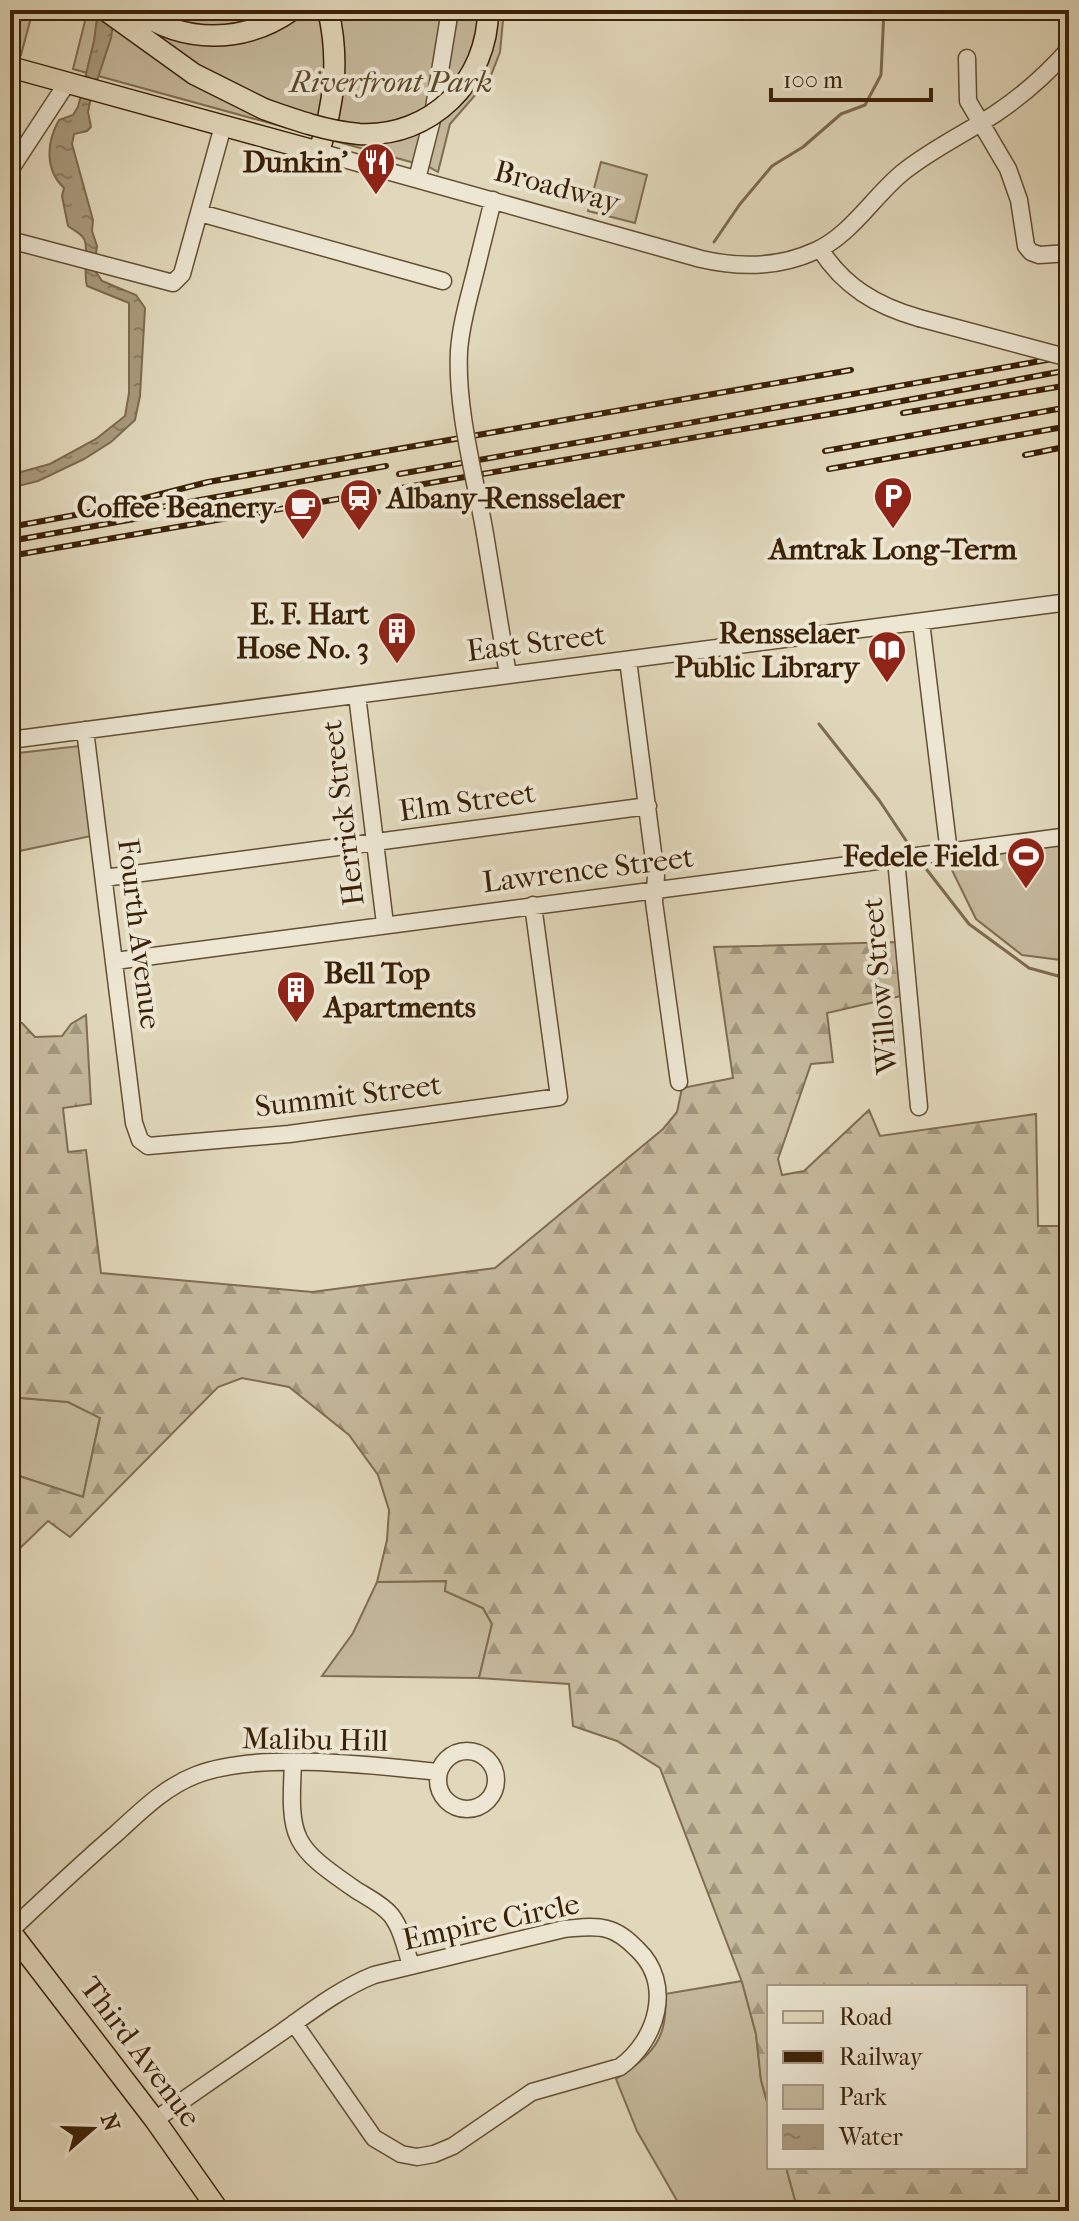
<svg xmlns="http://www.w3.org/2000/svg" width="1079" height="2221" viewBox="0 0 1079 2221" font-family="'IM FELL French Canon',serif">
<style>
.green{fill:#c5b99c;stroke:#806d50;stroke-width:2}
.forest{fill:url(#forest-firs);stroke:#806d50;stroke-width:2}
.water{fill:url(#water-ripples);stroke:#7d6a4d;stroke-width:2}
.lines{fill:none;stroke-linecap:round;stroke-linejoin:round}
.stream{stroke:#7d6a4d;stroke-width:3}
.minor-casing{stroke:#644f32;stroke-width:19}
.major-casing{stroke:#3b2105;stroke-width:23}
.minor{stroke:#ece6d3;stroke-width:16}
.major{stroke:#e1d8bb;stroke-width:20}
.rail-casing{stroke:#3b2105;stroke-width:6}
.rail{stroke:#ece6d3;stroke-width:3;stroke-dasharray:9;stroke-linecap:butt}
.minor-bridge-casing{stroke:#644f32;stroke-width:19;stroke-linecap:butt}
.major-bridge-casing{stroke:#3b2105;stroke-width:23;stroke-linecap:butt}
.minor-bridge{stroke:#ece6d3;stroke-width:16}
.major-bridge{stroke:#e1d8bb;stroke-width:20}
.labels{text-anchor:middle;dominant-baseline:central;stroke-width:8;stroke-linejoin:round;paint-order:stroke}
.park-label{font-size:30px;font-style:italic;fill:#5e472b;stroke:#ece6d3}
.poi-label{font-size:30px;font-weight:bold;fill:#3b2105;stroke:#ece6d3;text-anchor:end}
.street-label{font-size:30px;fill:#3b2105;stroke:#ece6d3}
</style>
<defs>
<pattern id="forest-firs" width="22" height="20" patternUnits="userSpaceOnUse" patternTransform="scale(2)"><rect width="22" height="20" fill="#c5b99c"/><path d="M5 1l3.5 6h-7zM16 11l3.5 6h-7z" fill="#a1967d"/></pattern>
<pattern id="water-ripples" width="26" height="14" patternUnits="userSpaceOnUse" patternTransform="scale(2)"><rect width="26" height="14" fill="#a99a7d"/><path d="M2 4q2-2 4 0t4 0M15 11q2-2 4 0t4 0" fill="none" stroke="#8b7d64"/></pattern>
</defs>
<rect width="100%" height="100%" fill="#e1d8bb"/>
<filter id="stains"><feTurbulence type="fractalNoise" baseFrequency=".0025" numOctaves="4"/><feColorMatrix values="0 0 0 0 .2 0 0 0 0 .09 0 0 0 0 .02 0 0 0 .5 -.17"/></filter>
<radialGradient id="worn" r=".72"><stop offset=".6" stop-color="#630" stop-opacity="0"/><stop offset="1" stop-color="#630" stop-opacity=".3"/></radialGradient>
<path class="green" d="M10 10H33L21 55 10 52Z
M71 10H504L500 52 490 78 450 124 438 172 429 167 73 69 85 21Z
M601 162 647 175 635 223 588 211Z
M79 746 91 836 10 853V754Z
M1069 843V961L1022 955 976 919 948 862Z
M10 1397 68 1402 100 1417 83 1497 10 1473Z
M447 1581 445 1591 483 1608 492 1624 479 1678 322 1676 353 1633 377 1582Z
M742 1981 756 2034 761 2080 769 2109V2167H786L798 2211H683L637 2131 616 2079C652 2055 669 2039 665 1994Z"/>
<path class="forest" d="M898 942 901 996 827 1013 833 1062 811 1064 778 1159 782 1175 804 1171 869 1110 880 1136 1036 1114 1038 1226H1069V2211H798L786 2167H1025V1987H769V2109L761 2080 756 2034 742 1982 660 1768 617 1741 573 1726 569 1684 479 1678 492 1624 483 1608 445 1591 446 1581 377 1582 387 1540 389 1510 378 1475 349 1435 289 1387 242 1378 218 1387 70 1537 48 1521 10 1558V1473L83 1497 100 1418 68 1402 10 1397V1022L22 1023 35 1037 62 1036 71 1024 86 1015 91 1104 63 1108 68 1152 86 1150 101 1273 312 1292 495 1268 663 1129 677 1112 682 1088 733 1078 714 947Z"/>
<path class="water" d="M98 10H115L111 38 90 102 88 112 91 127 87 131 74 134 72 144 93 220 92 231 97 246 94 269 102 281 136 295 145 308 140 396 135 420 111 442 84 459 38 481 10 488V475L50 464 96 439 125 416 129 393V303L87 286C83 272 89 246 84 239 81 233 73 230 68 226L62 196 64 188C45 170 46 143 59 120L73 115 78 107 94 41Z"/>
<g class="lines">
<path class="stream" d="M714 242 740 204 772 166 803 147 841 114 865 105 881 75 884 10
M819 724 879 800 913 851
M920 861 969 924 1029 968 1069 979"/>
<defs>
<path id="minor" d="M967 58 968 101 1008 169 1019 200 1026 246 1031 252 1039 255 1069 253
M319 152 701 259C740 268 778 268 815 251 850 236 873 197 902 173 930 150 964 134 995 114 1022 96 1047 74 1069 49
M10 170 67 83
M417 179 432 120 450 10
M200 213 443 281
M10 240 173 283 182 274 223 126
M820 249C844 287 877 306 919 318
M478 261 493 200
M485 534 508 675
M921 622 949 853
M628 660 656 876 654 902 679 1082
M357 695 385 924
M85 730 134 1123 140 1140 148 1146 289 1134 559 1097 533 905
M10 740 1069 602
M896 859 919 1107
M104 878 648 806
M115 961 1069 836
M438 1780a29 29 0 1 1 58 0a29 29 0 1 1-58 0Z
M293 1763C289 1840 292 1846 356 1890 367 1897 382 1904 391 1915 402 1929 406 1950 411 1966
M10 1931C46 1897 81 1864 118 1832 142 1810 165 1787 196 1775 257 1751 372 1765 438 1772
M155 2120C196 2091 237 2063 279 2034 309 2013 339 1989 374 1975L564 1929C578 1928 593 1925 607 1929 619 1932 628 1940 637 1949 674 1984 657 2040 620 2067L532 2092 453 2146 434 2154 417 2157 401 2154 374 2138 294 2023"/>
<path id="major" d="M105 10 194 74 264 109
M136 10C183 44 244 44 292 10
M10 67 319 152C334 104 340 60 328 10
M10 1931 155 2120 219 2211"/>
</defs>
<use href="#minor" class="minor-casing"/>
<use href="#major" class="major-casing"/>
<use href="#minor" class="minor"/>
<use href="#major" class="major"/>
<defs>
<path id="rail" d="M903 413 1069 385
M825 451 1069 407
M1025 455 1069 446
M829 469 1069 426
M399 474 1069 356
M395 489 848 411 1069 370
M128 513 386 466
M10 527 86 513 208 482 851 370
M10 541 140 518
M10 556 378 492"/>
</defs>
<use href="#rail" class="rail-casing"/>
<use href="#rail" class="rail"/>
<defs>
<path id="minor-bridge" d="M478 261C471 291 461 321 459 351 456 410 475 476 485 534
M919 318 1069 358"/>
<path id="major-bridge" d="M264 109C295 120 326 131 359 134 431 138 488 81 488 10"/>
</defs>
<use href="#minor-bridge" class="minor-bridge-casing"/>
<use href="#major-bridge" class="major-bridge-casing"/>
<use href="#minor-bridge" class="minor-bridge"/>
<use href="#major-bridge" class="major-bridge"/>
</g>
<defs>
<symbol id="restaurant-pin" viewBox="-11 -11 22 30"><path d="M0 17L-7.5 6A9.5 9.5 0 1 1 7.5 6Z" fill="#8f2418" stroke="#ece6d3"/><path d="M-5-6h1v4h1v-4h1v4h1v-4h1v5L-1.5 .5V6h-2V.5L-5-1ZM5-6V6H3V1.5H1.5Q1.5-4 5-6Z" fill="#fff"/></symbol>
<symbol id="parking-pin" viewBox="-11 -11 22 30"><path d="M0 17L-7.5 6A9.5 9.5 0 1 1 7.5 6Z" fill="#8f2418" stroke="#ece6d3"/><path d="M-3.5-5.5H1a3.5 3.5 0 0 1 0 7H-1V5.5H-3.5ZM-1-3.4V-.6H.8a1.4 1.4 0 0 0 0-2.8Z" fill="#fff"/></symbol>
<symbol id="station-pin" viewBox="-11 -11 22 30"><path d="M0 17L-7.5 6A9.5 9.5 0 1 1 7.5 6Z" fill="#8f2418" stroke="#ece6d3"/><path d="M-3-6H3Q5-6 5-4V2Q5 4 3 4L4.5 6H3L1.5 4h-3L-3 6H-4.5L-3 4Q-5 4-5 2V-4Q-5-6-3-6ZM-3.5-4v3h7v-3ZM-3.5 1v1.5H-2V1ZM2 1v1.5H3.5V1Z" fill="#fff"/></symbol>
<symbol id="cafe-pin" viewBox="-11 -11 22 30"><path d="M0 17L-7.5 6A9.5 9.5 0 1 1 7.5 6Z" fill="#8f2418" stroke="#ece6d3"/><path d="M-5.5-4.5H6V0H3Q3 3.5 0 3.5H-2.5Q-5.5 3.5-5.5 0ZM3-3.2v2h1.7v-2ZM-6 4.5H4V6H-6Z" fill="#fff"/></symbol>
<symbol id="building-pin" viewBox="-11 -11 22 30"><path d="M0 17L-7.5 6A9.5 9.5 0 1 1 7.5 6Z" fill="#8f2418" stroke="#ece6d3"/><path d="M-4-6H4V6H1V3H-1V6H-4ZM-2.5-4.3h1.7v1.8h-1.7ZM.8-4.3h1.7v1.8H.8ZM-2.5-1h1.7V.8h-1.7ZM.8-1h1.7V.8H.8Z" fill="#fff"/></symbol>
<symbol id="library-pin" viewBox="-11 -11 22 30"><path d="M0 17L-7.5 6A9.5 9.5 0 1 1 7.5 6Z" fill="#8f2418" stroke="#ece6d3"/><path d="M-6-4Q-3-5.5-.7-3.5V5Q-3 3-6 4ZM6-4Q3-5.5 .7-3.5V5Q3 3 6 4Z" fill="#fff"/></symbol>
<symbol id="stadium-pin" viewBox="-11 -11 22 30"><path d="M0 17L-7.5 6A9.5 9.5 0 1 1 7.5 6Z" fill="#8f2418" stroke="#ece6d3"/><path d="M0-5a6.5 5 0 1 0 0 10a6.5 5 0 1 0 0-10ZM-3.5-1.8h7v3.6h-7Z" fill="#fff"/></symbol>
</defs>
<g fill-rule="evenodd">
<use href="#restaurant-pin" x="354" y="140" width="44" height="60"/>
<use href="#parking-pin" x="871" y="474" width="44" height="60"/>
<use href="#station-pin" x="337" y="476" width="44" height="60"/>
<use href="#cafe-pin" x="281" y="485" width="44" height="60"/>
<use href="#building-pin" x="375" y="609" width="44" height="60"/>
<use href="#library-pin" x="865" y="628" width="44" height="60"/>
<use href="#stadium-pin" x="1004" y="834" width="44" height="60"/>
<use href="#building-pin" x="274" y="968" width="44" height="60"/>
</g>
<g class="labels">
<g class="park-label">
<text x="391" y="82">Riverfront Park</text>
</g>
<g class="poi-label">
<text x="348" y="162">Dunkin'</text>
<text x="387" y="498" text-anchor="start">Albany-Rensselaer</text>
<text x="275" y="507">Coffee Beanery</text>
<text x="893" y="549" text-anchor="middle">Amtrak Long-Term</text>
<text x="369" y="614">E. F. Hart<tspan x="369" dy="34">Hose No. 3</tspan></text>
<text x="859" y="633">Rensselaer<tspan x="859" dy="34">Public Library</tspan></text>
<text x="998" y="856">Fedele Field</text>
<text x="324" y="973" text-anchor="start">Bell Top<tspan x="324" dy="34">Apartments</tspan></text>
</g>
<g class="street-label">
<text transform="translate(557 187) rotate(15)">Broadway</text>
<text transform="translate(536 643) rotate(-7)">East Street</text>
<text transform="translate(467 802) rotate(-8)">Elm Street</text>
<text transform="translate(343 813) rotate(-97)">Herrick Street</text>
<text transform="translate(588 870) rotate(-7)">Lawrence Street</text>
<text transform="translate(139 934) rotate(83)">Fourth Avenue</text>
<text transform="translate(880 986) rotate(-95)">Willow Street</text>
<text transform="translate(348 1096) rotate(-7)">Summit Street</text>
<text transform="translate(315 1740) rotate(1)">Malibu Hill</text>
<text transform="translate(491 1922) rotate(-12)">Empire Circle</text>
<text transform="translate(140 2052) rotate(53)">Third Avenue</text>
</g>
</g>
<rect width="1079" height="2221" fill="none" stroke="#e1d8bb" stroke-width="40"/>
<rect x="12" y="12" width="1055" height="2197" fill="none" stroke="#3b2105" stroke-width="4"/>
<rect x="20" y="20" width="1039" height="2181" fill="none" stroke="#3b2105" stroke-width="2"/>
<rect x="767" y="1985" width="260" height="184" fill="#ece6d3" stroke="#a59781" stroke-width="2"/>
<rect x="783" y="2011" width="40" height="12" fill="#e1d8bb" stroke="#a59781" stroke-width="2"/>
<text x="839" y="2025" font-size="24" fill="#3b2105">Road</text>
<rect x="783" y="2051" width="40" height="12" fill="#3b2105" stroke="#a59781" stroke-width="2"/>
<text x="839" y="2065" font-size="24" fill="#3b2105">Railway</text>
<rect x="783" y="2085" width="40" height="24" fill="#c5b99c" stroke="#a59781" stroke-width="2"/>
<text x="839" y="2105" font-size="24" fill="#3b2105">Park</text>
<rect x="783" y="2125" width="40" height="24" fill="url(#water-ripples)" stroke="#a59781" stroke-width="2"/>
<text x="839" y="2145" font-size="24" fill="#3b2105">Water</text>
<g transform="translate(92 2129) rotate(70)" stroke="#ece6d3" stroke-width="6" paint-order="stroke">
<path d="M0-6L14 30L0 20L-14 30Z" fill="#3b2105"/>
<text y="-12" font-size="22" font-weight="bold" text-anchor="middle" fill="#3b2105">N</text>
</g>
<path d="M771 88v12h160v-12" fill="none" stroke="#3b2105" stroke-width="4"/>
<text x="783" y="88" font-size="24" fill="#3b2105" stroke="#ece6d3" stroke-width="6" paint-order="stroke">100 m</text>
<rect width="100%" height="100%" filter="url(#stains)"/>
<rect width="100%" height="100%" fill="url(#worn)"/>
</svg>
